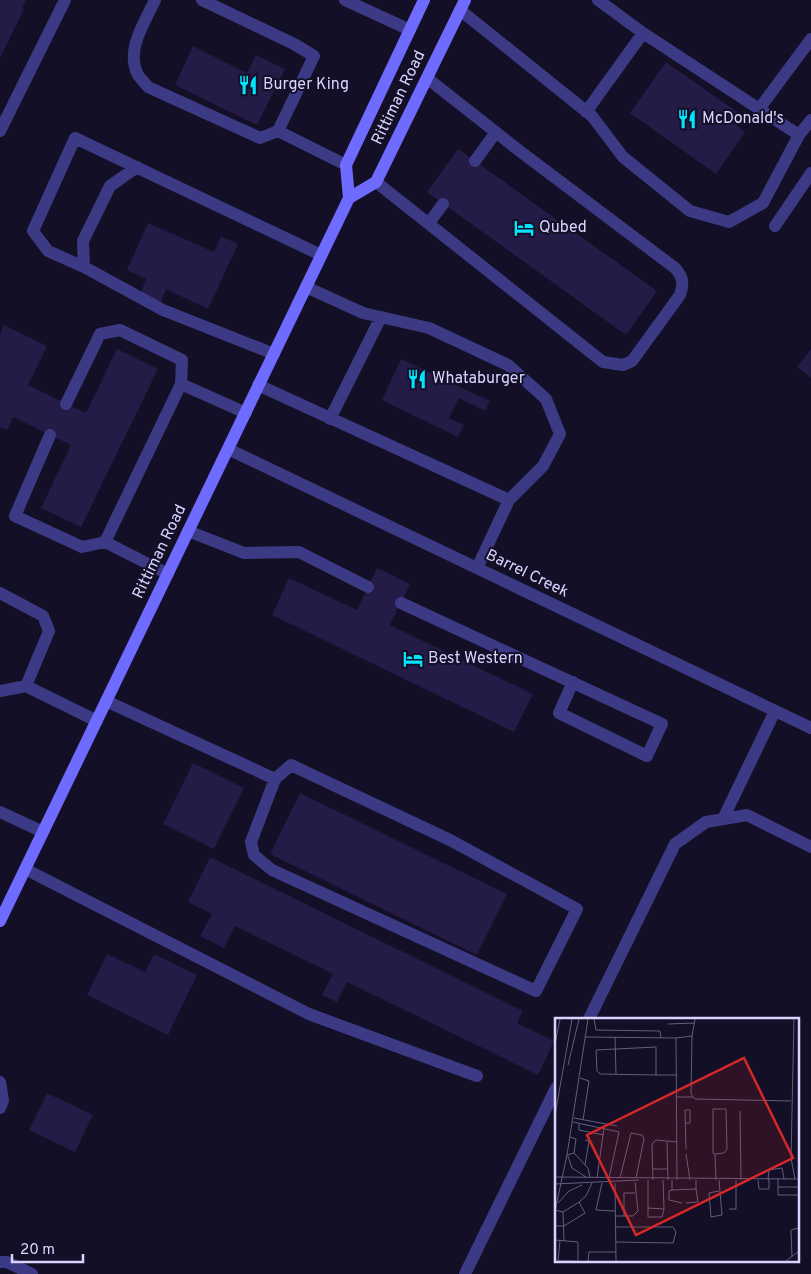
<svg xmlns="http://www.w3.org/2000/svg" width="811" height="1274" viewBox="0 0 811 1274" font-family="Overpass,sans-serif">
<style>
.building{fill:#241b47}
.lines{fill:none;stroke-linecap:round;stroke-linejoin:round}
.lane{stroke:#3d3a85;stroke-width:12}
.street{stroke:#3d3a85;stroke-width:12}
.secondary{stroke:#6f6bff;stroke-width:12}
.labels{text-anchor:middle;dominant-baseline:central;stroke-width:4;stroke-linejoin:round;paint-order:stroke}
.poi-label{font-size:16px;fill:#d9d4ff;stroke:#130f26;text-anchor:start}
.street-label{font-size:16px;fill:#d9d4ff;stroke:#130f26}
.inset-road{fill:none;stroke:#625e7d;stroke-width:1}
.view{fill:#d62828;fill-opacity:0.15;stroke:#d62828;stroke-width:2.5}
.inset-edge{fill:none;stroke:#d9d4ff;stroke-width:2.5}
</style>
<rect width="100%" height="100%" fill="#130f26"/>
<path class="building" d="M0 0H26L22 8 24 9 0 58Z
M193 46 247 73 256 55 285 69 257 125 175 85Z
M666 62 740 114 734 123 745 132 716 174 630 113Z
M458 149 657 291 626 335 427 192Z
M148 223 214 252 221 236 238 244 208 309 166 289 160 304 140 295 146 279 127 270Z
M4 325 47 346 28 385 86 413 117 349 158 369 81 527 41 508 71 445 13 417 7 430 0 427V335Z
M811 349V378L797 367Z
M401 359 490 401 485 411 459 398 449 418 464 425 458 437 382 400Z
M377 568 410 584 390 625 533 694 514 732 272 615 289 578 357 610Z
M193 763 244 788 214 849 163 824Z
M300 793 507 894 477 955 270 854Z
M210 857 523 1011 517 1023 554 1041 538 1075 347 982 337 1002 322 995 333 974 235 926 224 948 200 936 212 914 188 902Z
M107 954 145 972 154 954 197 975 168 1035 87 995Z
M47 1093 93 1115 75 1152 29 1130Z"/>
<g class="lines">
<path class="lane" d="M155 0C145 22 125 50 138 75 141 79 145 83 148 87L260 138 278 131 314 56 294 44 202 0
M598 0 643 33 799 135
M460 10 592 116 623 157 690 211 729 222 763 203 799 135 811 120
M759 109 811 39
M586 112 643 33
M0 131 65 0
M278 131 346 165
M475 161 496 132
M137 167 110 186 83 241 84 267 163 310 274 354
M376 182 603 362 623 365 632 361 680 295C684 283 683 277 675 268L521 152 427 78
M429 223 443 204
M775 226 811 173
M84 267 48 251 33 231 75 138 321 255
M306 287 363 313 429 328 508 365 546 399 560 434 543 466 509 500 477 568
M258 385 509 500
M66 404 100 334 120 330 182 360 181 384
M330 419 381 317
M50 435 15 516 82 547 105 542
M188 531 244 553 299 552 368 587
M168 574 105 542 181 384 246 413
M0 593 43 616 49 631 26 686
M401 603 662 724 647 756 559 713 573 682
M0 691 26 686 97 721
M106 701 275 779 251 842 254 855 272 870 536 991 577 909 450 840 291 765 275 779
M0 812 43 832
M723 819 775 711
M25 869 309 1014 477 1076
M589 1019 675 844 706 822 747 815 811 847
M0 1082 3 1101 0 1108
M0 1262H7L32 1274
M465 1274 556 1088"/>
<path class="street" d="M345 0 410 30
M228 449 811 728"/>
<path class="secondary" d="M349 198 376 182 465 0
M0 921 349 198 346 165 424 0"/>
</g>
<defs>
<symbol id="restaurant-bare" viewBox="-9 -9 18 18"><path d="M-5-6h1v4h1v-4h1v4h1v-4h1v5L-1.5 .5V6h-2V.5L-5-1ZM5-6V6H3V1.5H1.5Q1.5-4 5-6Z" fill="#00e5ff" stroke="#130f26" stroke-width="2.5" paint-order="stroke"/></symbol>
<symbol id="hotel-bare" viewBox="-9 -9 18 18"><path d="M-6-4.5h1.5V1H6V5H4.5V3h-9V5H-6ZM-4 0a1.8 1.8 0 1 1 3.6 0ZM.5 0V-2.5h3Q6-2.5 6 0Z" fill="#00e5ff" stroke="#130f26" stroke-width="2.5" paint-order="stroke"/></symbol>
</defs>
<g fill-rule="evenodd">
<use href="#restaurant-bare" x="234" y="71" width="28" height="28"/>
<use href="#restaurant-bare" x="673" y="105" width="28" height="28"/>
<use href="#hotel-bare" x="510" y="214" width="28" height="28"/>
<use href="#restaurant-bare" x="403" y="365" width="28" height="28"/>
<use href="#hotel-bare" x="399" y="645" width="28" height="28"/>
</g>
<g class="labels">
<g class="poi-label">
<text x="263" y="85">Burger King</text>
<text x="702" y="119">McDonald's</text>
<text x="539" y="228">Qubed</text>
<text x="432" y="379">Whataburger</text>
<text x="428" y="659">Best Western</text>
</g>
<g class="street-label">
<text transform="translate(399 98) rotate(-64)">Rittiman Road</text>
<text transform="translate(160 552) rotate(-64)">Rittiman Road</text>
<text transform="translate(527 574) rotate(26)">Barrel Creek</text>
</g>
</g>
<g transform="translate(555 1018)">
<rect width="244" height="244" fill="#130f26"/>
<path class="inset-road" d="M39 1 41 12 105 13 106 20M140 1 137 18 136 76 140 81 236 83M239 1 236 140 240 161M113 6 140 5M30 19 121 20 122 162M60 19 61 56M121 20 137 18M0 26 5 1M13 47 24 1M101 57V29L41 32 42 53 45 56 101 57H122M25 60 34 63 28 102M122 79H138M185 93 186 162M0 97 17 1M19 100 62 108M18 104 64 114 54 160M24 105V112L49 117M130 105H135V92H130L131 131M15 119 21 121 19 135M30 122 34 123 30 147M112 124 113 162M131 136 135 162M160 136 158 135V91H171L172 131 169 135 160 136 161 162M12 137 19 135 33 150 35 160M13 138 17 150 31 159M97 151H113M0 159 244 161M42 160 49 110M65 160 76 115 87 117 89 121 81 160M223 161V177H244M93 162V199H107L109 191M98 162 97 126 101 122 122 124M117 162V172L141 171V162M203 162 204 171H214V161M213 162 214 152 227 150 229 161M47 165 41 192 60 193M60 165 61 243M0 166 84 162M223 169H244M117 172 114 173V182L127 185M164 173 154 175 156 199 167 197 164 162M3 185 14 173 27 167M131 185 143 184 141 171M93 190 109 191 108 162M174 191H181V162M0 192 8 194 24 184 31 178 37 165M0 193 12 137 33 1M8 194 9 223M60 198H69V175H80M69 198H78L83 193 80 164M0 208H9L30 195 24 184M61 209H118L121 214 118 225 61 224M0 222 23 224V243M5 222 3 243H20M237 239 236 212 244 210M33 243 34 234H61M231 243 244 233"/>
<path class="view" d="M189 40 238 140 81 217 32 117Z"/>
<rect width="244" height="244" class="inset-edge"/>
</g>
<path d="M12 1254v8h71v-8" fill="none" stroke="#d9d4ff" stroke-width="2.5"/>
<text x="20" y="1254" font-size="15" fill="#d9d4ff" stroke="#130f26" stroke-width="4" paint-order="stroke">20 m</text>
</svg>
